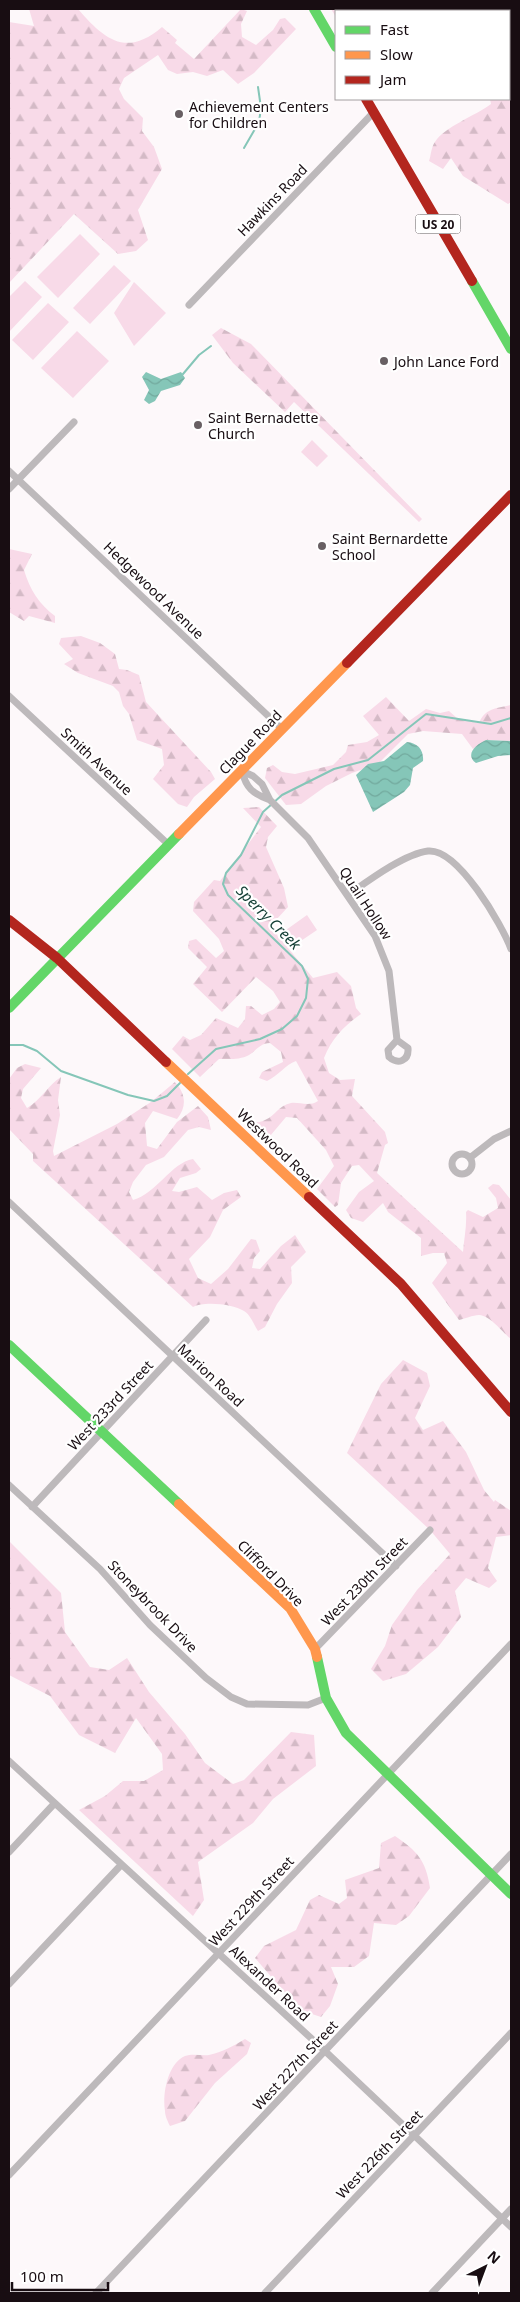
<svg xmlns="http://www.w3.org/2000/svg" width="520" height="2302" viewBox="0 0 520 2302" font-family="'Noto Sans',sans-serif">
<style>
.forest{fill:url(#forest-firs)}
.pitch{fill:#f8dae8}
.water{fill:url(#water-waves)}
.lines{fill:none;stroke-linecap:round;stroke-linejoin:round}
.stream{stroke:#85c6b8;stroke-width:2}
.street{stroke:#bdb9bb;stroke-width:7}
.fast{stroke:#63d668;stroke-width:10}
.slow{stroke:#ff974d;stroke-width:10}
.jam{stroke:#b3261e;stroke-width:10}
.poi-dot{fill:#685f63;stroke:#fff;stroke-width:2}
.labels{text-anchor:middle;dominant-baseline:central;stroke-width:4.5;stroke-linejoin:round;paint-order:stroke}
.shield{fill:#fff;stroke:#5d5659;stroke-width:1}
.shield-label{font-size:12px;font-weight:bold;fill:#180d12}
.poi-label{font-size:14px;fill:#180d12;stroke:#fff;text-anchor:start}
.street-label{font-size:14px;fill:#180d12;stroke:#fff}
.water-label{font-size:15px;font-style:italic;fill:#133e35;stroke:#fff}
</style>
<defs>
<pattern id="forest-firs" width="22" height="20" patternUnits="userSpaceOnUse" patternTransform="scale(1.25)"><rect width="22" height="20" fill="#f8dae8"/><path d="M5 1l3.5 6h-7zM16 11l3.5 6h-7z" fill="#d4bac6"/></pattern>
<pattern id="water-waves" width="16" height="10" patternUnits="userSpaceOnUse" patternTransform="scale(1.25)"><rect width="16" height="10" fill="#85c6b8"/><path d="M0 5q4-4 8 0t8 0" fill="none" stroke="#72a99d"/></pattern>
</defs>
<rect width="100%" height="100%" fill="#fdf8fa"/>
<path class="forest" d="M29 9H78C104 39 126 58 162 27L177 40 175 43 194 59 241 9 247 11 241 24 242 37 256 45 273 30 280 19 285 18 296 29 254 73 238 84 223 70 207 76 193 72 177 74 168 70 158 55 124 78 119 89 124 99 143 118 142 131 154 147 162 169 138 210 148 240 136 251 118 254 74 214 9 283V22L34 26Z
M331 9H511V27L509 29V11H336V17Z
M511 79V202L508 204 463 176 451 158 443 169 429 161C431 156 431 147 435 142 444 127 475 116 491 104L490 99H509V80Z
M221 328 251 344 422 519 419 522 294 402 285 412 233 363 212 335Z
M9 549 32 554 24 570C30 590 39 604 55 616V623L29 616 24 621 9 612Z
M81 636 100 643 115 654 119 669 127 670 139 675 146 702 211 772 215 779 194 797 187 807 178 804 153 779 164 765 162 749 137 740 129 714 123 706 119 692 113 686 78 673 64 664 73 659 59 644 61 638Z
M386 697 409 721 426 709 440 713 449 711 458 719 479 723C485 708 497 708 511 705V741L486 740 473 749 462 734 423 731 408 734 378 764 352 773 326 786 301 804 286 805 265 778 267 768 273 765 282 772 295 774 333 765 346 752 348 745 367 742 379 735 363 716Z
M259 807 277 826 268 837 266 847 284 888 288 907 275 921 272 929 313 978 337 972 351 986 356 1008 361 1014C344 1026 332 1038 324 1058L329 1073 340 1080 355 1079 352 1096 385 1132 388 1143 385 1145 377 1173 463 1252C464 1239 467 1226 466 1212L468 1210 483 1217 498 1208 496 1198 488 1188 493 1184 499 1185 511 1200V1339C502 1332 491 1316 479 1315 473 1315 464 1319 459 1320L432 1283 447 1263 444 1253H433L421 1256V1238L388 1212 383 1203 363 1222 351 1218 346 1210 359 1192 374 1181 359 1165 352 1166 341 1183 338 1205 335 1207 317 1189 334 1166 326 1150 297 1118 286 1117 265 1142 251 1125C256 1121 260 1123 265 1120 275 1116 279 1105 291 1103 300 1102 309 1107 318 1101L296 1061C285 1065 278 1076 267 1081L259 1078 262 1072 283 1062 281 1052 270 1043C260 1043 256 1051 249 1055 240 1060 229 1059 219 1059L200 1077 172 1049 183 1036 190 1040 201 1035 216 1018 238 1028 245 1019 246 1006H251L262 1015 274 1009 280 1002 273 991 256 977 222 1012 193 984 207 967 188 948 189 941 196 939 216 958 224 951 219 939 193 911 194 902 214 880 220 881 261 827 243 808Z
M25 1064 41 1068 23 1089 21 1098 27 1108C42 1099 48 1085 61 1077L58 1100 60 1115 53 1151 54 1156 117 1124 151 1102 175 1082C186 1094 187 1107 177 1119L153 1111 145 1123 147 1146 157 1149 177 1122 198 1106 208 1117 211 1130 199 1127 188 1130 164 1157 146 1165 133 1182 129 1192 133 1200C157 1193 171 1163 193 1159L201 1169 196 1173 180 1178 172 1191 179 1192 197 1187 212 1200 224 1193 237 1190 241 1197 223 1210 210 1237 189 1259 198 1278 211 1284 228 1269 251 1239 256 1240 260 1251 254 1258 252 1268 260 1269 281 1246 295 1235 306 1252 291 1267 292 1283 277 1304 265 1327 258 1331C254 1325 250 1314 244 1311 233 1304 204 1301 193 1307L33 1161V1154L9 1129V1079L17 1068Z
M403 1360 427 1373 430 1386 415 1418 423 1430 443 1421 466 1452 484 1490 494 1502 495 1500 511 1511V1535L496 1537 488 1568 497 1581 489 1588 466 1578 455 1591 461 1617 438 1647 406 1674 383 1681 371 1669 385 1646 392 1625 417 1590 450 1554 430 1530 347 1453 381 1384Z
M9 1541 61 1593 65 1632 90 1667 109 1670 127 1658 149 1692 185 1734 205 1763 233 1784 244 1780 291 1732 314 1735 316 1766 273 1799 253 1823 198 1862 204 1900 193 1916 79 1810 105 1796 123 1781H144L163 1770 162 1754 136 1718 115 1753 79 1735 50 1696 9 1675Z
M395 1836C417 1851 426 1860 430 1888L409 1916 396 1925 374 1923 369 1956 354 1967H331L338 1984 330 2006 321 2017 300 2010 255 1958 264 1946 296 1930 310 1900 319 1895 339 1904 347 1898 345 1880 379 1868 381 1843Z
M245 2039 251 2043 247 2054 215 2083 185 2121 170 2126C168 2122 165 2116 165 2111 162 2094 168 2063 185 2056 193 2053 201 2056 209 2055 222 2052 234 2046 245 2039Z"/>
<path class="pitch" d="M80 234 100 254 58 298 37 277Z
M114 265 131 281 90 324 73 308Z
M25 281 42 297 9 332V297Z
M134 282 166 313 134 346 114 313Z
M48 303 69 322 33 360 12 340Z
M77 331 109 361 73 398 41 368Z
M312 440 328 456 317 467 301 452Z
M307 915 317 930 289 949 279 935Z"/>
<path class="water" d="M146 372 161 379 181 372 185 378 180 385 161 391 155 401 149 404 144 400 149 390 142 377Z
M486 740 511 741V755L498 756 476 763C464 754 477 744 486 740Z
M407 742C418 743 424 750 423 761L413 768 410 785 404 792 373 812 356 775 368 764 384 761Z"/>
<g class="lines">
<path class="stream" d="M244 148 259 122 261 108 258 87
M183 374 199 355 211 346
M9 1045H23L37 1051 61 1071 128 1095 154 1101 167 1096 180 1083
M188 1074 216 1049 260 1039 282 1029 297 1016 306 998 308 979 302 966 228 895 223 884 226 873 241 855 263 812 282 795 334 769 368 760 426 714 491 724 511 718"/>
<path class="street" d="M189 305 374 112
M9 471 281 728
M9 489 74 422
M9 696 169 845
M242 771 253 776 262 784 270 800 308 838 375 936 389 971 397 1040 388 1050 389 1057C398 1065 409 1061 408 1048L397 1040
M242 771C246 788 253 794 270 800
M348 895C368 881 404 854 428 851 458 848 502 925 511 949
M452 1164a10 10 0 1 1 20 0a10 10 0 1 1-20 0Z
M471 1157 494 1139 511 1131
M9 1202 396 1566
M9 1485 100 1569 150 1625 206 1678 231 1697 247 1704 308 1705 326 1698
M32 1507 206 1320
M315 1649 430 1530
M9 1761 325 2051 511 2227
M9 1852 54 1804
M9 1984 121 1865
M9 2175 511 1644
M96 2293 511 1854
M265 2293 511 2033
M432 2293 511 2209"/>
<path class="fast" d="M314 9 336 47
M472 281 511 349
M9 1008 179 834
M9 1345 179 1504
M317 1657 326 1698 346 1733 511 1894"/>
<path class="slow" d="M179 834 347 663
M166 1062 309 1197
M179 1504 290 1608 315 1649 317 1657"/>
<path class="jam" d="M366 99 472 281
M347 663 511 495
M9 920 57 958 166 1062
M309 1197 401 1284 511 1412"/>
</g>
<g class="poi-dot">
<circle cx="179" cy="114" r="5"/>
<circle cx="384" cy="361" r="5"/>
<circle cx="198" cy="425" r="5"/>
<circle cx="322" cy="546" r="5"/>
</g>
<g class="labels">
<rect class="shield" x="415.5" y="214.5" width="45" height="19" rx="4"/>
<g class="shield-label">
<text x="438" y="224">US 20</text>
</g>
<g class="poi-label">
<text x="189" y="106">Achievement Centers<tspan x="189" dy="16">for Children</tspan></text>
<text x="394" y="361">John Lance Ford</text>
<text x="208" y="417">Saint Bernadette<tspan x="208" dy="16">Church</tspan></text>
<text x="332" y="538">Saint Bernardette<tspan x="332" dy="16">School</tspan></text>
</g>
<g class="street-label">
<text transform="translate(272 200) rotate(-46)">Hawkins Road</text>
<text transform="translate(154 590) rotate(44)">Hedgewood Avenue</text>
<text transform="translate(250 742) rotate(-46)">Clague Road</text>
<text transform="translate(97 761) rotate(43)">Smith Avenue</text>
<text transform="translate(366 903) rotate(57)">Quail Hollow</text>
<text transform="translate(278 1148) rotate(44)">Westwood Road</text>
<text transform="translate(211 1375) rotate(43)">Marion Road</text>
<text transform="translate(110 1405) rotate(-47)">West 233rd Street</text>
<text transform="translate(271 1573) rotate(45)">Clifford Drive</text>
<text transform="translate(364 1581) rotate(-46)">West 230th Street</text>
<text transform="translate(153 1606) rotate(46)">Stoneybrook Drive</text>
<text transform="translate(251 1901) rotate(-47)">West 229th Street</text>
<text transform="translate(270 1983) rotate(43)">Alexander Road</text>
<text transform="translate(295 2065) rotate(-47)">West 227th Street</text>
<text transform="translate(379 2154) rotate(-46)">West 226th Street</text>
</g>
<g class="water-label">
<text transform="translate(269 917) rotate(45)">Sperry Creek</text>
</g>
</g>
<rect width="520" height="2302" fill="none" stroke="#180d12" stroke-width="20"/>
<rect x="335" y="10" width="175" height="90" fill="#ffffff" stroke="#a39ea0"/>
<rect x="345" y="26" width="25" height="8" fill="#63d668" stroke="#a39ea0"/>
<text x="380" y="35" font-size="15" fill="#180d12">Fast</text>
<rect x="345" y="51" width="25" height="8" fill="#ff974d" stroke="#a39ea0"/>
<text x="380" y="60" font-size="15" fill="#180d12">Slow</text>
<rect x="345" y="76" width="25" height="8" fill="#b3261e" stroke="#a39ea0"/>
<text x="380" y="85" font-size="15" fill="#180d12">Jam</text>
<g transform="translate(485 2267) rotate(42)" stroke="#ffffff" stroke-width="4" paint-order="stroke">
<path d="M0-4L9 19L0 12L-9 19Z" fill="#180d12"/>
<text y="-8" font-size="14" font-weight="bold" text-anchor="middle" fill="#180d12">N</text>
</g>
<path d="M12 2282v8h96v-8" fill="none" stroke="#180d12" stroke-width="2.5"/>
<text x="20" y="2282" font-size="15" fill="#180d12" stroke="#ffffff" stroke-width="4" paint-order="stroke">100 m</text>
</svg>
